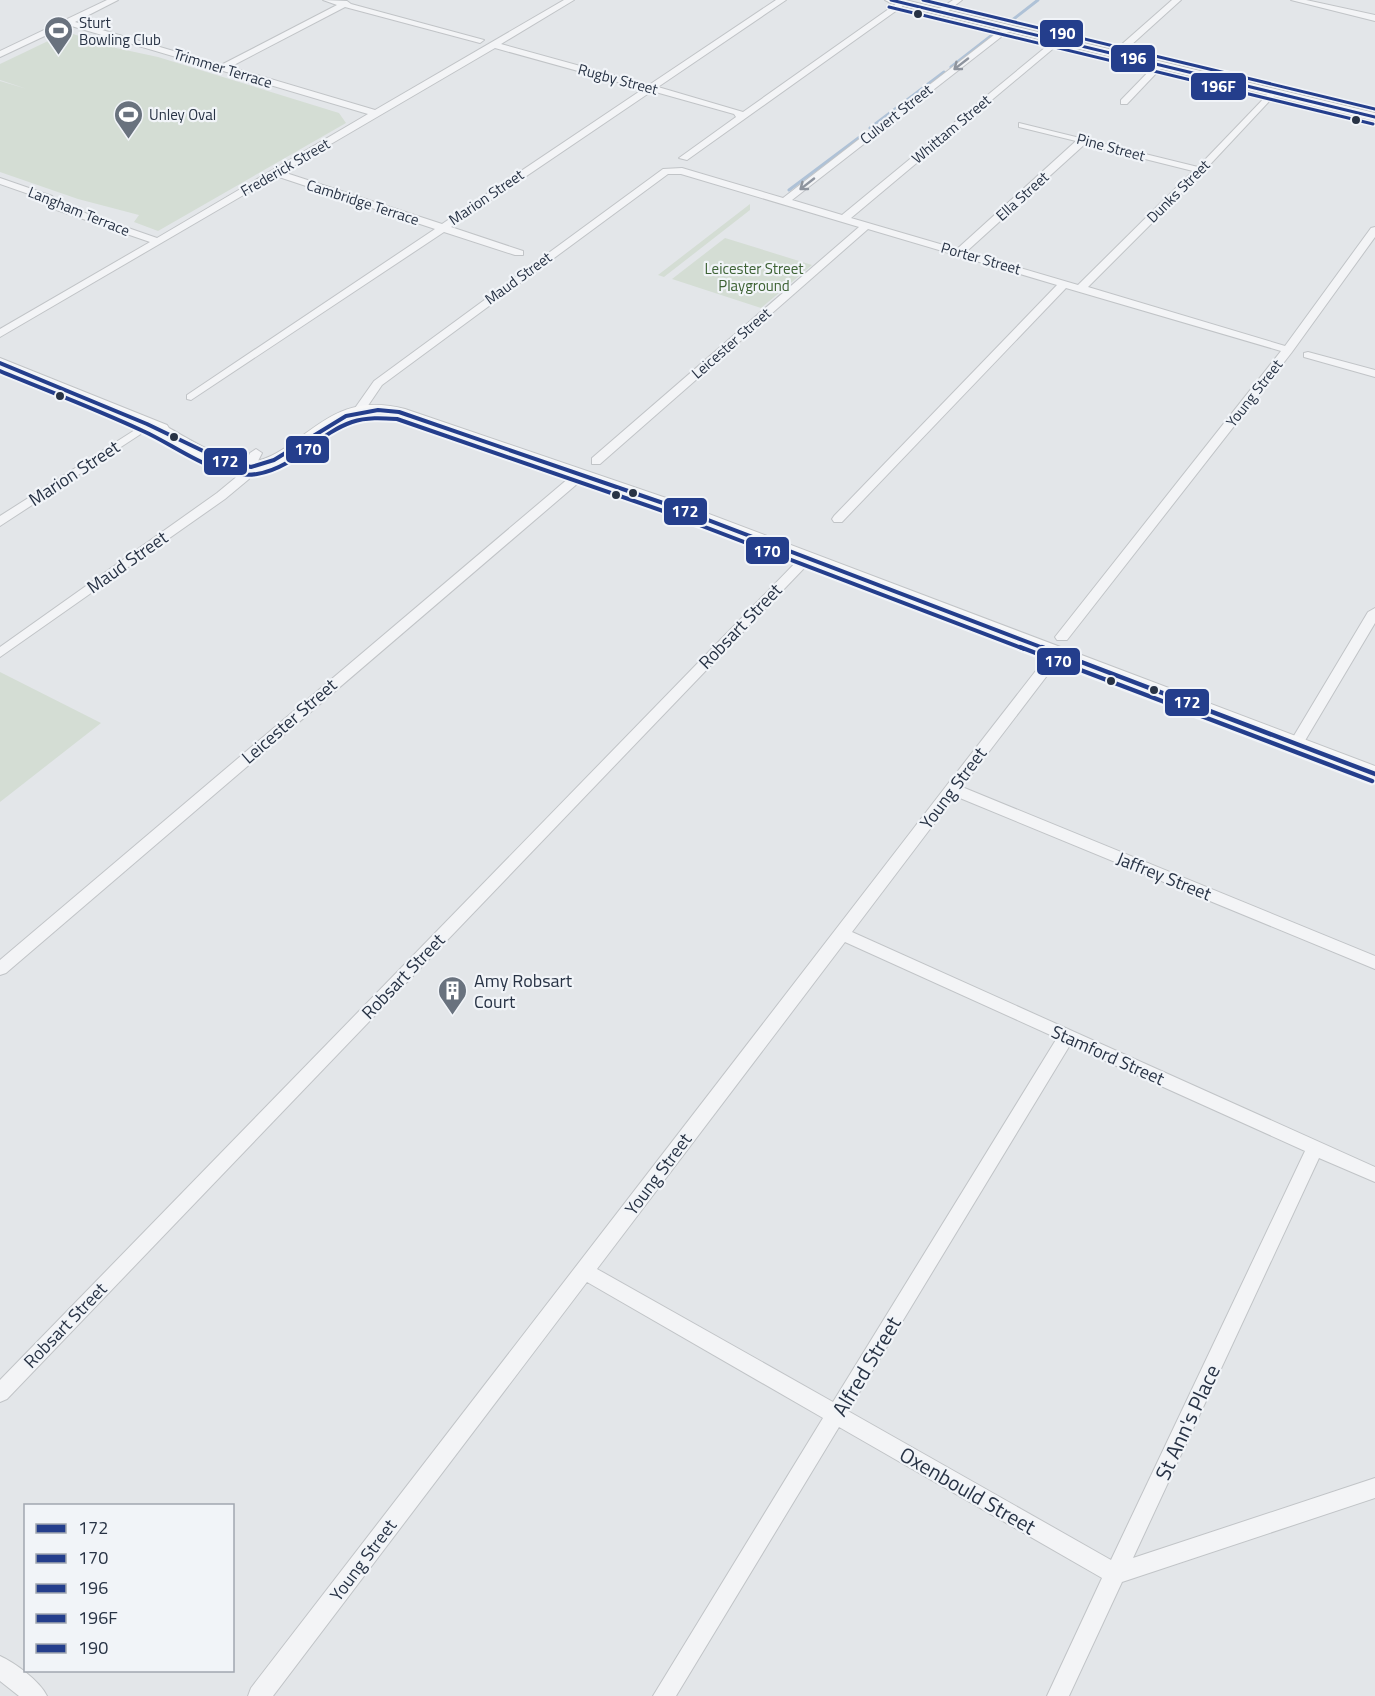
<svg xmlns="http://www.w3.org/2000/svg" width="1375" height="1696" viewBox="0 0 1375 1696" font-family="'Titillium Web',sans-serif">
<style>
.green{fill:#d4ddd4}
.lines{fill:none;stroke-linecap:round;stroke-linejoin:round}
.stream{stroke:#afc2d7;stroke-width:3}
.street-casing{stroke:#c1c4c7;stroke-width:2}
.secondary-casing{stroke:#c1c4c7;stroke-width:2}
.street{fill:#f3f4f6;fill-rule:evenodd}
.secondary{fill:#f7f7f7;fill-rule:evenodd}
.bus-1-far1-casing{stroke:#f1f4f8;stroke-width:8}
.bus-1-casing{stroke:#f1f4f8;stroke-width:9}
.bus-2-far1-casing{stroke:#f1f4f8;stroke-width:8}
.bus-2-casing{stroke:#f1f4f8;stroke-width:9}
.bus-3-casing{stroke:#f1f4f8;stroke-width:6}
.bus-4-casing{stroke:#f1f4f8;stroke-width:6}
.bus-5-casing{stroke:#f1f4f8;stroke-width:6}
.bus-1-far1{stroke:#243e8c;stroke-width:4}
.bus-1{stroke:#243e8c;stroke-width:4.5}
.bus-2-far1{stroke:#243e8c;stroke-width:4}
.bus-2{stroke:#243e8c;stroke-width:4.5}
.bus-3{stroke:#243e8c;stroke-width:3}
.bus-4{stroke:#243e8c;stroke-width:3}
.bus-5{stroke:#243e8c;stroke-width:3}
.oneway{stroke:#8e949e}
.bus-dot{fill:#283345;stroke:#f1f4f8;stroke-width:2}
.labels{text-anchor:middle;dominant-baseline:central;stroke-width:4.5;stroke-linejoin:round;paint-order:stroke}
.far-poi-label{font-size:15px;fill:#283345;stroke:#f1f4f8;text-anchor:start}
.far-street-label{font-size:15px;fill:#283345;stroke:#f1f4f8}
.far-park-label{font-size:15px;fill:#3d6234;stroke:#f1f4f8}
.street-label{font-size:18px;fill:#283345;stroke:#f1f4f8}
.poi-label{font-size:18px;fill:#283345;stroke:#f1f4f8;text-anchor:start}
.near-street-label{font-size:21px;fill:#283345;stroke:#f1f4f8}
.line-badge{stroke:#f1f4f8;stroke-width:2}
.badge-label{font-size:16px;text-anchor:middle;font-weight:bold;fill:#fff}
</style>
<rect width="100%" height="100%" fill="#e3e6e9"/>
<path class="green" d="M67 32 116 48 158 57 339 113 346 123 158 231 134 222 139 215 78 199 0 172V81L27 89 0 80V64Z
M750 204V210L664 277 658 275Z
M725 238 812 265 761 308 672 279Z
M0 672 101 723 0 802Z"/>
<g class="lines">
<path class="stream" d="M1011 21 1038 0
M951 67 996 32
M870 128 944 72
M789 190 861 136"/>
<defs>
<path id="street" d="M107 0H118L75 22 221 65 337 5 323 0 347 1 351 4 484 40 480 43 345 7 230 67 375 110 564 0H574L501 44 649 85 776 0H786L658 87 743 112 900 1 907 3 687 160 679 158 736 117 734 114 652 91 451 227 523 251V255H515L444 232 191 400 187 399V395L435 229 276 176 0 337V329L150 242 51 208 46 200 0 184V178L52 196 59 204 157 238 368 114 68 25 0 57V51ZM495 48 643 89 442 224 283 172Z
M953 0H962L944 14H938V10Z
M1172 0H1181L1119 56H1113V52Z
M1291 0H1306L1375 15V21Z
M1007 25 1011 28 1010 30 792 200 842 215 1058 37 1062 40 1061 42 851 218 957 249 1076 141 1019 127V123L1198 167 1273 89 1278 92 1276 94 1203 172 1088 287 1285 346 1371 228 1375 227V237L1292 352 1067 640H1057L1055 637 1281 351 1066 288 842 522H834L832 519 834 516 1057 285 868 229 600 464H592V458L859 227 681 174H668L382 385 365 410H357L355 408 374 381 663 169 682 168 783 198ZM1085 144 1193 171 1078 285 966 252Z
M1157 63 1164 65 1127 104H1121V100Z
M1308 352 1375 370V377L1304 357V353Z
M149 421 153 422V426L0 526V516Z
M256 449 262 453 249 479 225 499 0 657V647L217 493 240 474 250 453Z
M580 471 584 472V478L6 973 0 975V960L576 472Z
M806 555 810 556 812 559 810 562 7 1399 0 1402V1380L802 556Z
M1375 608V623L1303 744 1301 747H1291L1289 744 1368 612Z
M1057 649 1064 653 1062 656 962 787 1375 956V969L955 796 852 932 1375 1167V1182L1319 1158 1133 1558 1375 1478V1498L1122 1582 1069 1696H1047L1102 1578 839 1427 676 1696H653L823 1418 587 1282 273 1696H248L251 1688 947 785 1052 650ZM845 942 1057 1038 833 1402 597 1269ZM1070 1045 1305 1151 1111 1560 848 1411Z
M0 1656C15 1663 40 1681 47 1696H19L0 1681Z"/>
<path id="secondary" d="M885 0H905L1375 113V121L891 3Z
M0 358 167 425 169 428C189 439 226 463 250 462 265 461 279 452 291 444 331 415 353 396 405 409L672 500 1375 766V781L660 508 396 416C383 414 369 412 356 416 316 428 300 465 252 472 221 476 167 439 140 425 125 418 108 413 93 406 62 394 31 381 0 369Z"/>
</defs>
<use href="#street" class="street-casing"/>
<use href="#secondary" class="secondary-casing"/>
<use href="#street" class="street"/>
<use href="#secondary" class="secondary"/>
<defs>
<path id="bus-1-far1" d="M0 363 147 424 224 461 251 467 274 460 346 416 378 410 399 412 666 504 1046 649"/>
<path id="bus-1" d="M1042 647 1375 774"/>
<path id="bus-2-far1" d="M0 371C48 391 96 409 143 431 177 446 217 480 257 474 295 468 317 434 352 422 367 417 382 418 397 419L663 511 1024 649"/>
<path id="bus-2" d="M1020 647 1372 781"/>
<path id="bus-3" d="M891 0 1375 117"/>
<path id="bus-4" d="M889 7 1373 124"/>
<path id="bus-5" d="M923 0 1375 109"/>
</defs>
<use href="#bus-1-far1" class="bus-1-far1-casing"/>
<use href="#bus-1" class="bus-1-casing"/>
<use href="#bus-2-far1" class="bus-2-far1-casing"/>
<use href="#bus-2" class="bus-2-casing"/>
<use href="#bus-3" class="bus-3-casing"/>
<use href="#bus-4" class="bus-4-casing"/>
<use href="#bus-5" class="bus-5-casing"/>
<use href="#bus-1-far1" class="bus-1-far1"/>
<use href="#bus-1" class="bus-1"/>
<use href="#bus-2-far1" class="bus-2-far1"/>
<use href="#bus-2" class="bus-2"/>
<use href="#bus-3" class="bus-3"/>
<use href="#bus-4" class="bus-4"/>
<use href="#bus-5" class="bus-5"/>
</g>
<defs><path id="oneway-shaft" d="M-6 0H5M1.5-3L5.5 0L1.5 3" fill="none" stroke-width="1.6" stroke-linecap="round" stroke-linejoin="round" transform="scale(1.5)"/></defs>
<g class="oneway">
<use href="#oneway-shaft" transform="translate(961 64) rotate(142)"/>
<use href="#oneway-shaft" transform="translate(807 184) rotate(142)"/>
</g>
<defs>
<symbol id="stadium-pin" viewBox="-11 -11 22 30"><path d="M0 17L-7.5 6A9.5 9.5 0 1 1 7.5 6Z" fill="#69727e" stroke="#f1f4f8"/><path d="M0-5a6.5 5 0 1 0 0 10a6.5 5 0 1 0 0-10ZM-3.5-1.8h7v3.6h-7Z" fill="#fff"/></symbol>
<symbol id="building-pin" viewBox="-11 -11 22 30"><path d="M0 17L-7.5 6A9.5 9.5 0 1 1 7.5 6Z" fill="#69727e" stroke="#f1f4f8"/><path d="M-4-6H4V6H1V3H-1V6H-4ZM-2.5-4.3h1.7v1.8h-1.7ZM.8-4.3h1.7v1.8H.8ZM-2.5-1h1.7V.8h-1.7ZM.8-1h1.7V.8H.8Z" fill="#fff"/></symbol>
</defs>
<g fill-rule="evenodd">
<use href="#stadium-pin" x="42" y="14" width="33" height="45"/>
<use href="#stadium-pin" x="112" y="98" width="33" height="45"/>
<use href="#building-pin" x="436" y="974" width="33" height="45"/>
</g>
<g class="bus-dot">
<circle cx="918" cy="14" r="5"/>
<circle cx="1356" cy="120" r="5"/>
<circle cx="60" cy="396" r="5"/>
<circle cx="174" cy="437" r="5"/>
<circle cx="633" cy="493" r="5"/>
<circle cx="616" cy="495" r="5"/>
<circle cx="1111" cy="681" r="5"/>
<circle cx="1154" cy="690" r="5"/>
</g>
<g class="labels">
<g class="far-poi-label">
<text x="79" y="22">Sturt<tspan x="79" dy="17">Bowling Club</tspan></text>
<text x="149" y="114">Unley Oval</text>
</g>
<g class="far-street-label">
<text transform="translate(223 68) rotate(17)">Trimmer Terrace</text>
<text transform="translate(618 79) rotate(15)">Rugby Street</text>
<text transform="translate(896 114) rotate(-38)">Culvert Street</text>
<text transform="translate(951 129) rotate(-40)">Whittam Street</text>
<text transform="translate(1111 147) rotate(15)">Pine Street</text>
<text transform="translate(285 167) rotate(-30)">Frederick Street</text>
<text transform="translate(1178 191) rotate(-45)">Dunks Street</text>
<text transform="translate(1022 196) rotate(-42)">Ella Street</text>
<text transform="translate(486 197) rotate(-34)">Marion Street</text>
<text transform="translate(363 202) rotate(18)">Cambridge Terrace</text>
<text transform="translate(79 211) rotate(22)">Langham Terrace</text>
<text transform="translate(981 258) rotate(16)">Porter Street</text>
<text transform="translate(518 278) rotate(-36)">Maud Street</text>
<text transform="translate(731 343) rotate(-41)">Leicester Street</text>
<text transform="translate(1254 393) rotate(-52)">Young Street</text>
</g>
<g class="far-park-label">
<text x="754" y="268">Leicester Street<tspan x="754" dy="17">Playground</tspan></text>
</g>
<g class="street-label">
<text transform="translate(74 473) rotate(-33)">Marion Street</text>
<text transform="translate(127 562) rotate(-35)">Maud Street</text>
<text transform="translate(740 626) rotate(-46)">Robsart Street</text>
<text transform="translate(289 721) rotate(-41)">Leicester Street</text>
<text transform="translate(953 788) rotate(-53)">Young Street</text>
<text transform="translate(1164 876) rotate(22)">Jaffrey Street</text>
<text transform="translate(403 976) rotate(-46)">Robsart Street</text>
<text transform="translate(1108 1055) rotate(24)">Stamford Street</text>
<text transform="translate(658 1174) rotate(-53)">Young Street</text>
<text transform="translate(65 1325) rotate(-46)">Robsart Street</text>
<text transform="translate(363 1560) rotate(-53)">Young Street</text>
</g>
<g class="poi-label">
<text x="474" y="980">Amy Robsart<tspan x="474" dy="21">Court</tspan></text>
</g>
<g class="near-street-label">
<text transform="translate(866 1366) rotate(-59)">Alfred Street</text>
<text transform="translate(1187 1422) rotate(-65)">St Ann's Place</text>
<text transform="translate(968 1490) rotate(30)">Oxenbould Street</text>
</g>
</g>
<g class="line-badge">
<rect x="1039" y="19" width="45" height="29" rx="6" fill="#243e8c"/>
<rect x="1110" y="44" width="46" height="29" rx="6" fill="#243e8c"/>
<rect x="1190" y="72" width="57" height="29" rx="6" fill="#243e8c"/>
<rect x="285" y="435" width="45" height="29" rx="6" fill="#243e8c"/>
<rect x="203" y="447" width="45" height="29" rx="6" fill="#243e8c"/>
<rect x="663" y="497" width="45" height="29" rx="6" fill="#243e8c"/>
<rect x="745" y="536" width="45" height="29" rx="6" fill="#243e8c"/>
<rect x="1036" y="647" width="45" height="29" rx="6" fill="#243e8c"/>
<rect x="1164" y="688" width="46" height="29" rx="6" fill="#243e8c"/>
</g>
<g class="badge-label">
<text x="1062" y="39">190</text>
<text x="1133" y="64">196</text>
<text x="1218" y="92">196F</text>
<text x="308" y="455">170</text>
<text x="225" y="467">172</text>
<text x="685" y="517">172</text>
<text x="767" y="557">170</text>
<text x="1058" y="667">170</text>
<text x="1187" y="708">172</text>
</g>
<rect x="24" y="1504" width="210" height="168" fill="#f1f4f8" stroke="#a1a7b0" stroke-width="1.5"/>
<rect x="36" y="1524" width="30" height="9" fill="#243e8c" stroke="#a1a7b0" stroke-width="1.5"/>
<text x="78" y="1534" font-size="18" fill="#283345">172</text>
<rect x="36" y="1554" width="30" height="9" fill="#243e8c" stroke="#a1a7b0" stroke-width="1.5"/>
<text x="78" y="1564" font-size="18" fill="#283345">170</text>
<rect x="36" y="1584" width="30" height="9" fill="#243e8c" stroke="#a1a7b0" stroke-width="1.5"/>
<text x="78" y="1594" font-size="18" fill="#283345">196</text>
<rect x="36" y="1614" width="30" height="9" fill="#243e8c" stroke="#a1a7b0" stroke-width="1.5"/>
<text x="78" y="1624" font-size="18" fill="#283345">196F</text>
<rect x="36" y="1644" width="30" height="9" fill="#243e8c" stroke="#a1a7b0" stroke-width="1.5"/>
<text x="78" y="1654" font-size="18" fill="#283345">190</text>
</svg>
